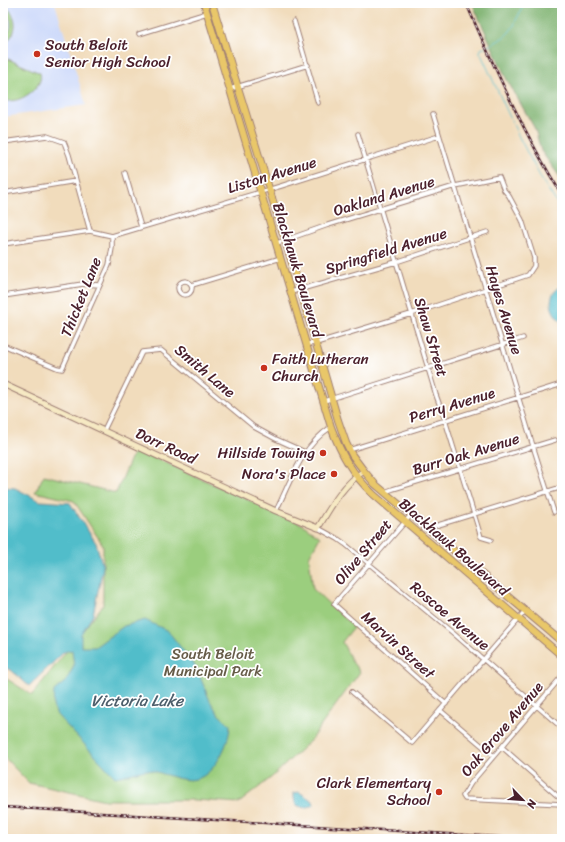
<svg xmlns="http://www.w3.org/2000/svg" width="565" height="842" viewBox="0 0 565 842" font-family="Sriracha,sans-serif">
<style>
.built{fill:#cedafa}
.green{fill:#9bce7e;stroke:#727654}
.forest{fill:#7cb16d;stroke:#63684c}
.water{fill:#51bdca;stroke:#4e6e7a}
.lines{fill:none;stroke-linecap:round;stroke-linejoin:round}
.stream{stroke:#51bdca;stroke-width:1}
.street-casing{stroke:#9e7e74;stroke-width:5.5}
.secondary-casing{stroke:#9e7e74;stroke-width:7}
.primary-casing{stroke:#9e7e74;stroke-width:8}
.street{stroke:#fff;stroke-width:3.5}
.secondary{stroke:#f6e9c3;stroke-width:5}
.primary{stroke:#e9c769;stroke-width:6}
.rail-casing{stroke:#4a1f2b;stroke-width:2.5}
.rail{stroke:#fff;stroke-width:1;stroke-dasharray:3;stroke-linecap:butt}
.poi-dot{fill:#c8321e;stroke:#fff;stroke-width:1.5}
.labels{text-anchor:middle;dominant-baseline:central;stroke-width:3.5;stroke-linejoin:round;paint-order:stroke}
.poi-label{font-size:15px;fill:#4a1f2b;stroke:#fff;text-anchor:end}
.street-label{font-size:15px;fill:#4a1f2b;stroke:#fff}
.park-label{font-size:15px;fill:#665c48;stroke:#fff}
.water-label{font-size:16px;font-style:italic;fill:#4d5e6b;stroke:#fff}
</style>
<rect width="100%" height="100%" fill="#fff"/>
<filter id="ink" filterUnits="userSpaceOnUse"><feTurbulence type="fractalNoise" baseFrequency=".025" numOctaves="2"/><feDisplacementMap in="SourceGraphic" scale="8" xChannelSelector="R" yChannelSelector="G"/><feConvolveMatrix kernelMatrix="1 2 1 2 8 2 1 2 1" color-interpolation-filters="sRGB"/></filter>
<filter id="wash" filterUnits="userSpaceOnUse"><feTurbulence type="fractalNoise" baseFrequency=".012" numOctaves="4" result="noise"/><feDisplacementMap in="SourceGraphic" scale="16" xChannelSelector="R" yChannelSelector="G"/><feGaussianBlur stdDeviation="0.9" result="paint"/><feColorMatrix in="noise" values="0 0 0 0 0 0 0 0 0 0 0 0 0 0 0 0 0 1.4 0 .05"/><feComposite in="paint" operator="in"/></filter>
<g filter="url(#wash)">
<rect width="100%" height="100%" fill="#f1dcbc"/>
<path class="built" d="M3 3H55L86 105 3 117Z"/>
<path class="green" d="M3 5C19 14 19 35 3 44V39C13 31 14 18 3 10Z
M3 59H8L40 73C44 85 26 98 16 100 12 101 7 101 3 101Z
M135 449 302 524 320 537 309 557 313 589 354 627 342 642 353 663 360 672 309 742 272 777 239 803 196 800H105L29 783 3 756 4 677 32 695 103 605V545L74 501 35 492 44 475 116 493Z"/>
<path class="forest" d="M472 3H562V180L541 151 535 129 507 80Z"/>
<path class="water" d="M562 286V322C549 312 546 294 562 286Z
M3 487 15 488 40 501 70 503 96 543 103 567 93 615 81 634V647H95L124 626 145 620 168 631 196 667 210 701 219 715 230 725C230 742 215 775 196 779 183 783 162 772 148 770 141 770 124 776 115 777L57 715 53 706 54 691 66 681 74 666 72 650 64 652 29 686 11 670 3 667Z
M299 792 313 801 314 805 305 808 296 805 294 798V793Z"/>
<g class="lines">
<path class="stream" d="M523 3C522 9 520 13 517 18 515 21 515 24 513 27 506 38 493 44 481 49L480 52 519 137 542 180 562 211"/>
</g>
</g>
<g filter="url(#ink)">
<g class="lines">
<defs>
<path id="street" d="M294 21 318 103
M139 34 207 13
M230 89 308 65
M433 114 533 446 554 512
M358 134 436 395 445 420 481 537 491 540
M3 142 47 136 64 142 69 155 90 231 112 236V248L109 265 62 369 57 368 3 345
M125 173 141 227
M3 193 76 181
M112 236 281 186 439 136
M277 243 328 225 455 186 499 177 504 190 509 196 522 220 534 258V266L528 275 411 314 316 343 307 344
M3 244 90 231
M178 288a7 7 0 1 1 14 0a7 7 0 1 1-14 0Z
M192 285 281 258
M291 292 396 262 487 232
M3 296 83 284 100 285
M324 401 523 338
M104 430 142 352 161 350 254 427 276 439 305 452
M349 450 562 384
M385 492 393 489 555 440
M276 511C291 480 302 446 331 427
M411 515 334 604 446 704
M318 528 338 539 345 544 453 633 562 728
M428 529 435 526 562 487
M562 676 471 783 463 796 465 799 562 804
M352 692 412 743 525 611
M440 710 494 756
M502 747 562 800"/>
<path id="secondary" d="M3 384 276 511 318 528C330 508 343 484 364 471"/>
<path id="primary" d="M204 3 331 427C341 454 352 474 373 494L562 656
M212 3 300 289 338 420 346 443 352 455 364 471 375 484 562 642"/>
</defs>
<use href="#street" class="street-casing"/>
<use href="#secondary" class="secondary-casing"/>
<use href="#primary" class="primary-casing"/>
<use href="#street" class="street"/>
<use href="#secondary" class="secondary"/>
<use href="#primary" class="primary"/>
<defs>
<path id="rail" d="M466 3C495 69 524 134 562 195
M3 807 531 839"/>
</defs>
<use href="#rail" class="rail-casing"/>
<use href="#rail" class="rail"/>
</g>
</g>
<g class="poi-dot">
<circle cx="37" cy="54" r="4"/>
<circle cx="264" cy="368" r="4"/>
<circle cx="323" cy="453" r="4"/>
<circle cx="334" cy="474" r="4"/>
<circle cx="439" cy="792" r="4"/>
</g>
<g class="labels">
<g class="poi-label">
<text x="45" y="45" text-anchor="start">South Beloit<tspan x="45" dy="17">Senior High School</tspan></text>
<text x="272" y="359" text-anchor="start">Faith Lutheran<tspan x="272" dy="17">Church</tspan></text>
<text x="315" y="453">Hillside Towing</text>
<text x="326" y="474">Nora's Place</text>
<text x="431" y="783">Clark Elementary<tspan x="431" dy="17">School</tspan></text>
</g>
<g class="street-label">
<text transform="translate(272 175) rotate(-17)">Liston Avenue</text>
<text transform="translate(384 196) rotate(-17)">Oakland Avenue</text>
<text transform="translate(386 251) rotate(-17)">Springfield Avenue</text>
<text transform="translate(298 270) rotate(73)">Blackhawk Boulevard</text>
<text transform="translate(81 297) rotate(-68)">Thicket Lane</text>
<text transform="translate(504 310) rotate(73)">Hayes Avenue</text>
<text transform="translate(431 337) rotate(73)">Shaw Street</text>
<text transform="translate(205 371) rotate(40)">Smith Lane</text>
<text transform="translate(452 405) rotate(-17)">Perry Avenue</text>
<text transform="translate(166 446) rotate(25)">Dorr Road</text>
<text transform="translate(466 454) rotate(-17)">Burr Oak Avenue</text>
<text transform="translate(454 547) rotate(41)">Blackhawk Boulevard</text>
<text transform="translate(363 552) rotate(-50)">Olive Street</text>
<text transform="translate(450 616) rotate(40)">Roscoe Avenue</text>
<text transform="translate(398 645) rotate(42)">Marvin Street</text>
<text transform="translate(502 729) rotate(-50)">Oak Grove Avenue</text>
</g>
<g class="park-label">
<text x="213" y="654">South Beloit<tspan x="213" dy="17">Municipal Park</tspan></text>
</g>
<g class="water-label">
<text x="137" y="700">Victoria Lake</text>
</g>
</g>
<rect width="565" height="842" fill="none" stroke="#fff" stroke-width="16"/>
<g transform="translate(523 800) rotate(115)" stroke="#ffffff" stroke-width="3" paint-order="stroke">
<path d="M0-3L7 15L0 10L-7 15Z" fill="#4a1f2b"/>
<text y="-6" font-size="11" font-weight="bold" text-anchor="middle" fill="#4a1f2b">N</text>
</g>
</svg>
